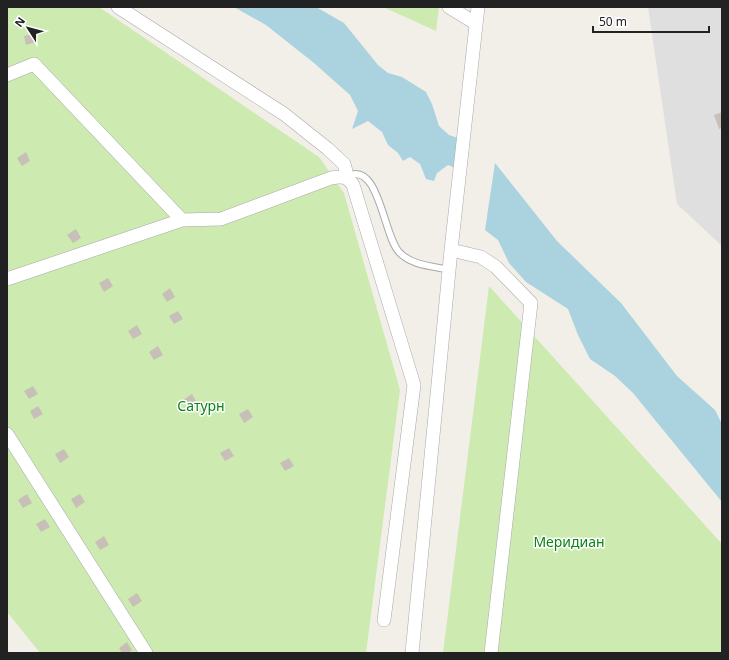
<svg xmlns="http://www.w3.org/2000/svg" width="729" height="660" viewBox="0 0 729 660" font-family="'Noto Sans',sans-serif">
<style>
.residential{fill:#e0dfdf}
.grass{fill:#cdebb0}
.water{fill:#aad3df}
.building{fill:#c7bfb8}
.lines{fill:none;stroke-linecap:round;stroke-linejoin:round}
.service-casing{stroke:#a9a9a9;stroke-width:8}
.minor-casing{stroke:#a9a9a9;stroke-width:14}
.service{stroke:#fff;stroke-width:6}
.minor{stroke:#fff;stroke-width:13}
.labels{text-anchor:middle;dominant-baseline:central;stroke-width:3;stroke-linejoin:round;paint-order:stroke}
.park-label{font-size:14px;fill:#0c8416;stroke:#fff}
</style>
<rect width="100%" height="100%" fill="#f2efe9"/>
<path class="residential" d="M648 7H722V246L677 204Z"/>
<path class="grass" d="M7 7H99L319 157 344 193 400 390 366 653H40L7 612Z
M383 7H439L436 31Z
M489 286 722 544V653H443Z"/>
<path class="water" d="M234 7H316L344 23 378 65 388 73 402 77 426 92 432 104 439 126 449 135 458 138 455 168 448 165 437 173 434 181 426 179 420 164 410 157 403 161 398 153 388 145 382 132 368 121 352 129 358 111 350 95 314 63 266 25Z
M495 163 557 241 621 303 677 376 715 410 722 424V502L633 393 615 376 590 359 578 335 568 309 526 282 509 263 498 240 485 230Z"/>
<path class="building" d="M33 34 36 42 26 45 24 36Z
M722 112V128L719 129 714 115Z
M26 152 30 161 22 166 17 158Z
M76 229 81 238 73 243 67 235Z
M108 278 113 286 104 292 99 283Z
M170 288 175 297 167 302 162 294Z
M178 311 183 319 174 324 169 316Z
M137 325 142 334 133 339 128 331Z
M158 346 163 355 154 360 149 352Z
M33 386 38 394 29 399 24 391Z
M192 394 197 403 188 408 183 400Z
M38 406 43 414 34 419 30 411Z
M248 409 253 417 244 423 239 414Z
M229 448 234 456 225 461 220 453Z
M64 449 69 457 60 463 55 454Z
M289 458 294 466 285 471 280 463Z
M27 494 32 503 23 508 18 500Z
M80 494 85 502 76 508 71 499Z
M45 519 50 527 41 532 36 524Z
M104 536 109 545 100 550 95 542Z
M137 593 142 601 133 607 128 599Z
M127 642 132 650 128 653H122L119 648Z"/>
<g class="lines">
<defs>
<path id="service" d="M346 177C379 158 383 235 399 252 412 266 433 266 450 270"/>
<path id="minor" d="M118 7 284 114 328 149 344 164 346 171 345 177
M449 7 475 23
M7 75 34 64 182 220
M451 250 481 257 496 267 531 303 491 653
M7 279 182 220 221 219 331 178C342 176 347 176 353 185L414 385 384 620
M7 434 146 653
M412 653 451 250 478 7"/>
</defs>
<use href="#service" class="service-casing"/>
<use href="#minor" class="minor-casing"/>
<use href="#service" class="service"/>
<use href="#minor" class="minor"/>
</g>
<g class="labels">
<g class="park-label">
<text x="201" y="405">Сатурн</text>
<text x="569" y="541">Меридиан</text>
</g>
</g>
<rect width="729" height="660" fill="none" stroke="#222222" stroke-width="16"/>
<g transform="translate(28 28) rotate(306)" stroke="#ffffff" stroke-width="3" paint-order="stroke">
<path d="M0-3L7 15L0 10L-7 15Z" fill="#222222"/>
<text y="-6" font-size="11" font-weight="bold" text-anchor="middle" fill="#222222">N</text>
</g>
<path d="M593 26v6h116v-6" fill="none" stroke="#222222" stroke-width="2"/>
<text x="599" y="26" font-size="12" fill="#222222" stroke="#ffffff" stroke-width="3" paint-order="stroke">50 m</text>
</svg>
